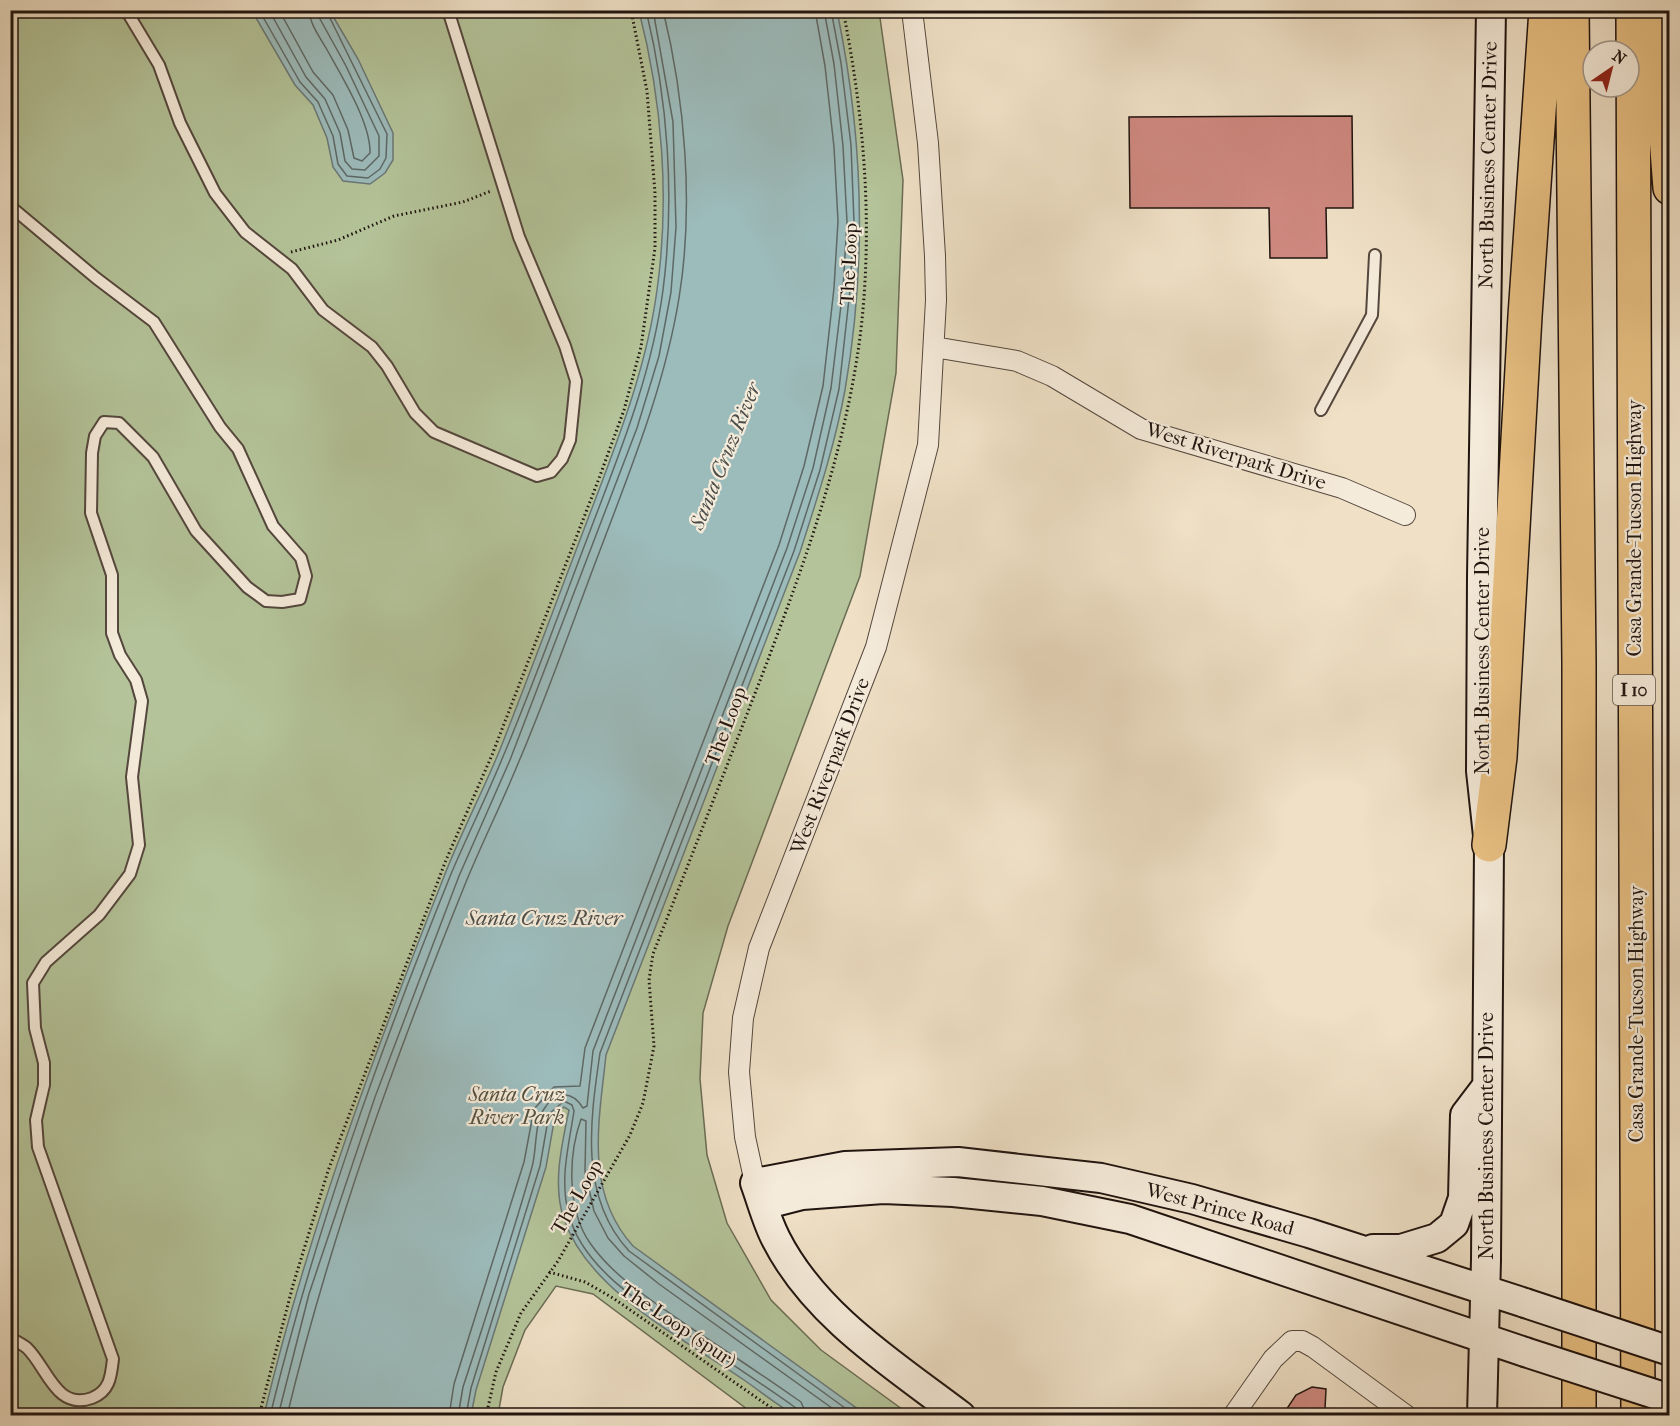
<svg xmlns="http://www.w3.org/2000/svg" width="1680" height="1426" viewBox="0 0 1680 1426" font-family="'IM FELL French Canon',serif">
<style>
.green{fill:#b4c399;stroke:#6a6c54;stroke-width:1.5}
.water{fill:#9cbbbb;stroke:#6a7876;stroke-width:1.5}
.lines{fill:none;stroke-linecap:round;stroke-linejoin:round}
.shore{stroke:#5e6865;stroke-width:1.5}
.building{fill:#ce887f;stroke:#20140f;stroke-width:1.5}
.lane-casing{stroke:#54473d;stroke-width:14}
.street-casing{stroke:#54473d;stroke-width:22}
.secondary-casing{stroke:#20140f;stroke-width:32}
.highway-casing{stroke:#20140f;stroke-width:36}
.path{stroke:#20140f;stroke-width:3;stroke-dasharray:1.5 3;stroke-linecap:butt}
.lane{stroke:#f5ebda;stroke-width:10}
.street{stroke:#f5ebda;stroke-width:20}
.secondary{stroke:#f5ebda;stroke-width:28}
.highway{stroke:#e8c083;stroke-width:33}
.secondary-bridge-casing{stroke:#20140f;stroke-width:32;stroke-linecap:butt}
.secondary-bridge{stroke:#f5ebda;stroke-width:28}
.labels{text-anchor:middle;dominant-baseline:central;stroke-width:4.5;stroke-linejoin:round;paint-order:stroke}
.shield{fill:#f5ebda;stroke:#60544c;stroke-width:1.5}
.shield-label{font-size:18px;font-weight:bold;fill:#20140f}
.street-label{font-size:20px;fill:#20140f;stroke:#f5ebda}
.park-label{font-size:20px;font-style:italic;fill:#54513f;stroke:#f5ebda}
.water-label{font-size:21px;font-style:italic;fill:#4b4e4b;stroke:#f5ebda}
</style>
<rect width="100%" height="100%" fill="#efe0c6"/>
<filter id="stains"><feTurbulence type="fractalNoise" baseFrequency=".00333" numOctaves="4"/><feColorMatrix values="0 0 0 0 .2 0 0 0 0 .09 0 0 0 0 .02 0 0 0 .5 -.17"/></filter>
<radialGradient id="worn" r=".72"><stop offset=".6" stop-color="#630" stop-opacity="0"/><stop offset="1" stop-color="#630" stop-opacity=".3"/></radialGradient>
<path class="green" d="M10 11H879L903 180 896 373 860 576 728 926 703 1013 700 1079 707 1155 727 1223 771 1300 821 1350 910 1415H755L593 1294 556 1286 525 1330 503 1387 498 1415H11Z"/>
<path class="water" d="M252 11H330L358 59 393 133V160L385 173 370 184 343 181 333 167 327 138 313 105 295 85Z
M639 11H837C863 135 867 264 845 390 835 445 817 499 800 552L606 1055C599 1122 584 1192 633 1246L866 1415C850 1416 811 1419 797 1416 786 1412 756 1388 744 1380 684 1339 588 1291 564 1219 552 1185 562 1144 569 1110L564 1107 555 1116 546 1167 476 1390 471 1415H264C308 1231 375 1051 445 874 461 833 482 793 499 752 529 676 557 600 586 524 615 447 646 372 657 290 670 198 662 100 639 11Z"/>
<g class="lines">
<path class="shore" d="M259 10 300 82 318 102 333 136 338 164 347 176 368 178 380 169 386 158 387 134 326 10
M269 10 306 77 325 99 340 133 345 161 352 169 365 170 379 156V136L346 66 320 19 318 10
M279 10 313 72 333 95 348 130 354 158 362 161 370 153C371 123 341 75 326 48 319 36 310 24 309 10
M831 10 841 63 851 145 854 222 850 290 839 389 820 470 794 551 600 1053C590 1121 579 1197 629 1251L856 1416
M270 1416C315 1231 380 1050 451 874 467 836 486 798 502 759 534 684 561 607 590 531 620 452 652 374 663 290 675 198 668 100 646 10
M278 1416 309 1294 375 1097 459 876 510 760 637 428 659 356 671 292 676 227 673 122 653 10
M287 1416C331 1233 396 1055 466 882 482 843 501 805 517 766 548 694 574 618 602 545 633 463 665 384 679 298 694 207 685 99 663 10
M449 1416 454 1384 524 1162 534 1109 554 1087 580 1086 585 1048 779 545 804 466 823 386 834 288 838 221 834 147 825 66 815 10
M458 1416 463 1387C487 1314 511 1241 532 1167 537 1150 534 1124 544 1109 555 1091 572 1090 583 1108L587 1106 593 1051 787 548 813 468 831 388 843 289 847 222 843 146 834 64 824 10
M466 1416 471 1388 540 1166 549 1114 564 1101 572 1105 574 1111C569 1145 559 1180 569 1215 584 1273 655 1312 701 1343 733 1365 765 1386 796 1408L800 1416
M807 1416 801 1402C765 1377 728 1352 691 1328 656 1303 615 1279 590 1243 567 1210 568 1156 581 1119L586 1121 585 1172 594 1211 608 1238 624 1256 659 1284 843 1416"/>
</g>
<path class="building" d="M1352 116 1353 208H1326L1327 258H1270L1269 208H1130L1129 117Z
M1312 1387 1326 1389 1325 1409 1312 1416H1282L1296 1395Z"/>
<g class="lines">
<defs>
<path id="lane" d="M126 10 159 65 180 123 215 193 245 232 292 269 323 310 372 347 387 366 415 413 434 432 537 476 551 472 562 459 570 440 576 381 565 346 519 237 448 10
M10 206 96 278 154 322 220 427 238 449 273 526 301 558 306 576 300 599 282 602 266 601 247 587 196 531 153 457 119 423 104 422 95 436 92 453 91 513 112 575V633L120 655 136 680 142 701 132 777 139 845 130 874 99 915 46 962 33 983 35 1028 44 1063V1085L36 1120 38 1147 113 1359C111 1376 110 1391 92 1398 56 1411 47 1367 27 1348 22 1344 16 1341 10 1338
M1321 410 1372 315 1375 255"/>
<path id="street" d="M934 347 1017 361 1052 376 1141 429 1342 488 1405 515
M755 1183 745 1137 739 1072 743 1018 759 948 876 647 928 445 936 300 935 256 928 143 912 10
M1233 1416 1273 1359 1292 1341H1302L1313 1347 1407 1416"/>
<path id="secondary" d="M763 1205 802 1195 883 1189 953 1192 1042 1201 1130 1219 1525 1352
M1373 1249H1401L1437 1238 1454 1224 1463 1198 1465 1115 1487 1086
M961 1416C894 1365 815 1316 776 1239 767 1222 762 1202 755 1183L845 1166 958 1162 1101 1178 1192 1199 1309 1233 1525 1303
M1482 1416 1486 1260 1489 845 1481 771 1482 576 1491 10"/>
<path id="highway" d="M1572 10 1579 662V1416
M1633 10 1638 1416
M1656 10 1670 188
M1489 845 1500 757 1525 316 1546 10"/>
</defs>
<use href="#lane" class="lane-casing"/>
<use href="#street" class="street-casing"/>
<use href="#secondary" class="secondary-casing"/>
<use href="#highway" class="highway-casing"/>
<path class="path" d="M291 252 338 240 394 216 463 202 491 191
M549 1272 585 1282 613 1298 783 1416
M259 1416 293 1285 328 1171 446 860 492 755 598 481 624 410 641 347 655 248V193L647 91 631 10
M486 1416 496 1372 521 1313 558 1261 630 1135 643 1103 654 1046 649 980 653 954C691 857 729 761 766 665 807 556 847 446 861 329 873 223 864 115 843 10"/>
<use href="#lane" class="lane"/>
<use href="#street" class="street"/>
<use href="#secondary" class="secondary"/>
<use href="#highway" class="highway"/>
<defs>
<path id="secondary-bridge" d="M1525 1303 1670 1351
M1525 1352 1670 1399"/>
</defs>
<use href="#secondary-bridge" class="secondary-bridge-casing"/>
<use href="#secondary-bridge" class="secondary-bridge"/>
</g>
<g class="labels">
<rect class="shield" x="1613" y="675" width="42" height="30" rx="4.5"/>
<g class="shield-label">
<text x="1634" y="690">I 10</text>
</g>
<g class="street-label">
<text transform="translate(1488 165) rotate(-89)">North Business Center Drive</text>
<text transform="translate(849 264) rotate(-87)">The Loop</text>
<text transform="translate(1236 456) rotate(17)">West Riverpark Drive</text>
<text transform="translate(1634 528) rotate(-90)">Casa Grande-Tucson Highway</text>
<text transform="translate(1482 651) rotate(-90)">North Business Center Drive</text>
<text transform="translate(726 726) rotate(-69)">The Loop</text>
<text transform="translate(830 766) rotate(-69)">West Riverpark Drive</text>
<text transform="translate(1636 1014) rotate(-90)">Casa Grande-Tucson Highway</text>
<text transform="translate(1486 1136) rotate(-90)">North Business Center Drive</text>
<text transform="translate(577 1197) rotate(-60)">The Loop</text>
<text transform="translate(1220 1209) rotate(15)">West Prince Road</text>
<text transform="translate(678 1325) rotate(34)">The Loop (spur)</text>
</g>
<g class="park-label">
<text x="517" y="1094">Santa Cruz<tspan x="517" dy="23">River Park</tspan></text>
</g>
<g class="water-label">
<text transform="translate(725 456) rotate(-68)">Santa Cruz River</text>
<text x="544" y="918">Santa Cruz River</text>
</g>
</g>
<rect width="1680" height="1426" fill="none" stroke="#efe0c6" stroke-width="36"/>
<rect x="12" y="12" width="1656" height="1402" fill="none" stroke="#20140f" stroke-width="3"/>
<rect x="18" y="18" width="1644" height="1390" fill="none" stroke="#20140f" stroke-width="1.5"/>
<g transform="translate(1611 69) rotate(35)"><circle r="28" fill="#f5ebda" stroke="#a09589" stroke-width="1.5"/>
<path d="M0-4.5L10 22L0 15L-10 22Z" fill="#8f2418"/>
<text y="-9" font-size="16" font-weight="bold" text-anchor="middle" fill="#20140f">N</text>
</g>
<rect width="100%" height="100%" filter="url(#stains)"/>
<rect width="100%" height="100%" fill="url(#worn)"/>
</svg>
